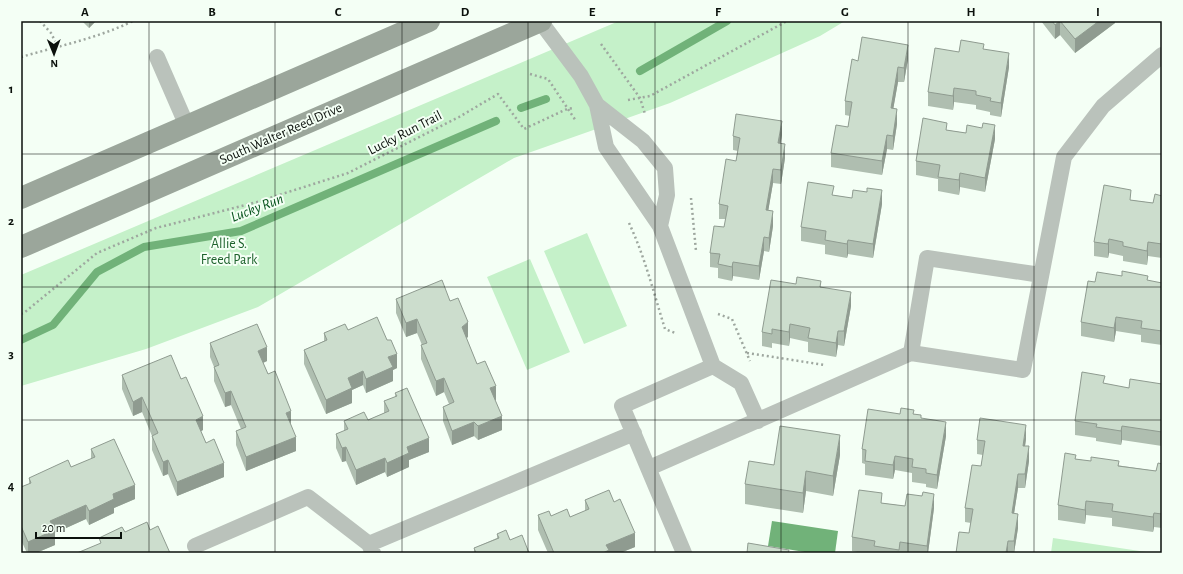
<svg xmlns="http://www.w3.org/2000/svg" width="1183" height="574" viewBox="0 0 1183 574" font-family="'Alegreya Sans',sans-serif">
<style>
.green{fill:#c5f1c9}
.water{fill:#71b279}
.lines{fill:none;stroke-linecap:round;stroke-linejoin:round}
.stream{stroke:#71b279;stroke-width:8}
.path{stroke:#9ea79f;stroke-width:2.5;stroke-dasharray:2 3;stroke-linecap:butt}
.service{stroke:#bac2bb;stroke-width:16}
.secondary{stroke:#9ba69b;stroke-width:22}
.wall{fill:#afbeb0}
.shaded-wall{fill:#8f9b90}
.building{fill:#ccddcd;stroke:#8f9b90}
.grid{fill:none;stroke:#0b110c;stroke-width:1;stroke-opacity:0.55}
.labels{text-anchor:middle;dominant-baseline:central;stroke-width:4;stroke-linejoin:round;paint-order:stroke}
.street-label{font-size:14px;fill:#0b110c;stroke:#f4fff5}
.park-label{font-size:14px;fill:#1e632d;stroke:#f4fff5}
.water-label{font-size:15px;font-style:italic;fill:#09551f;stroke:#f4fff5}
.neatline{fill:none;stroke:#0b110c;stroke-width:1.5}
.grid-label{font-size:13px;text-anchor:middle;font-weight:bold;fill:#0b110c}
</style>
<rect width="100%" height="100%" fill="#f4fff5"/>
<path class="green" d="M619 21H845L820 36 670 103 514 158 258 307 146 349 21 386V275Z
M587 233 627 326 584 344 544 251Z
M530 259 570 352 527 370 487 277Z
M1053 538 1153 553H1154H1051Z"/>
<path class="water" d="M772 521 838 531 835 553H811L768 546Z"/>
<g class="lines">
<path class="stream" d="M640 71 727 21
M521 108 546 99
M21 340 53 325 97 272 144 247 241 231 496 121"/>
<path class="path" d="M40 21 51 33 58 47
M601 44 640 98 645 114
M21 57C59 46 98 38 133 21
M530 74 548 79 576 121
M628 100 650 96 787 21
M691 198 696 251
M629 223C645 257 654 294 665 329L675 333
M21 314 25 312 97 253 156 228 257 202 348 173 459 117 498 94 524 129 567 109 573 108
M718 314 732 319 750 361
M747 353 825 365"/>
<path class="service" d="M540 21 581 76 597 105 606 147 660 226 713 366 741 383 758 421
M157 57 187 126
M597 105 643 141 665 168 667 195 660 226
M911 353 927 258 1041 275
M649 468 911 353 1023 370 1064 157 1103 106 1162 55
M369 544 634 433
M195 546 308 497 369 544 373 553
M684 553 622 406 713 366"/>
<path class="secondary" d="M21 198 429 21
M21 247 541 21"/>
</g>
<path class="wall" d="M82 21H96L89 28Z
M1041 21H1115V23L1075 53 1060 35 1055 39Z
M984 50 1009 67 1001 117 990 115V112L976 109V105L954 102 953 110 928 106V92L959 52Z
M908 59 904 82H898L893 109 897 124 893 150 887 149 882 175 831 167V153L848 127 850 116 845 115V101Z
M947 130 966 133 995 139 985 192 960 187 959 195 938 191V179L916 175V161Z
M782 135 781 143 785 158 781 184 773 183 768 211 773 226 769 252 764 251 759 280 733 276 732 281 718 278V268L710 267V253L724 227 726 219H719V204L736 161 738 151 733 150V136Z
M834 195 882 204 873 258 848 254 847 258 825 254V245L801 241V227Z
M1162 196V258L1148 256 1147 265 1123 261V256L1109 253 1108 258 1094 256V242L1131 200 1153 203Z
M1148 281 1162 283V345L1141 342V335L1116 331 1114 342 1081 336V322L1095 282Z
M796 284 821 287 851 306 844 346 838 345 836 357 808 352V342L790 338 789 346 772 343V348L762 346V332Z
M396 299 450 301 468 337 466 338 477 364 496 400H495L502 430 478 440 474 436 452 445 443 421V407L449 404 444 392 436 396 421 359V345H422L417 333 406 337 396 313Z
M348 330 397 368 393 370V381L366 393 363 385 352 390V403L326 414 304 364V350L324 341V333Z
M210 343 267 361 263 363 268 374 291 425 296 451 246 471 236 445V431L241 429 231 405 225 407 214 381V367L210 357Z
M122 375 203 430 201 431 206 443 224 477 177 496 168 474 163 476 152 450V436L142 412 133 416 122 389Z
M1105 384 1129 388 1162 384V446L1122 440 1121 445 1096 441V438L1075 435V421Z
M395 393 429 452 409 460V467L387 477 385 472 356 485 346 461 342 462 336 448V434L344 431V421L368 420 384 413V401L395 397Z
M900 414H914L921 418 946 436 937 489 926 487V484L912 482V473L895 470 893 479 865 475V464L862 463V449Z
M1026 439 1025 446 1029 461 1025 488H1018L1014 513 1018 528 1014 553H956L969 533 971 523 965 522V508L981 466 983 455 977 454V440Z
M91 449 135 499 114 508V513L89 525 86 519 55 533V545L36 553H27L21 540V487L29 484V478L71 467 91 459Z
M840 455 833 496 806 491 803 513 745 504V484L774 465Z
M1076 459 1156 471 1162 464V528L1154 527 1153 532 1112 526V518L1086 515 1085 524 1058 520V505Z
M585 500 614 502 635 547 620 553H548L538 530V515L570 517 585 511Z
M882 503 905 506 934 508 928 553H863L852 551V537Z
M497 534 510 540 529 553H474V548L497 538Z"/>
<path class="shaded-wall" d="M89 21H96L89 28Z
M1060 21V35L1055 39V25Z
M1099 21H1115V23L1075 53V39Z
M908 45V59L904 82V68Z
M1009 53V67L1001 117V103Z
M898 67V82L891 122V108Z
M954 88V102L953 110V96Z
M897 109V124L893 150V136Z
M782 121V135L778 157V143Z
M995 125V139L985 192V178Z
M887 135V149L882 175V161Z
M785 144V158L781 184V170Z
M773 169V183L766 224V210Z
M960 173V187L959 195V180Z
M882 190V204L873 258V244Z
M773 211V226L769 252V238Z
M764 237V251L759 280V266Z
M1109 239V253L1108 258V244Z
M848 240V254L847 258V244Z
M1148 242V256L1147 265V251Z
M733 262V276L732 281V267Z
M851 292V306L844 346V331Z
M1116 317V331L1114 342V328Z
M417 319V333L406 337V323Z
M468 322V337L462 341V327Z
M790 324V338L789 346V332Z
M838 331V345L836 357V343Z
M267 347V361L258 365V351Z
M397 354V368L393 370V381L366 393V379L388 357Z
M363 371V385L352 390V403L326 414V400L348 378Z
M444 378V392L436 396V381Z
M496 386V400L490 402V388Z
M231 391V405L225 407V393Z
M142 397V412L133 416V402Z
M291 411V425L286 413Z
M203 416V430L196 434V420Z
M502 416V430L478 440V426Z
M474 422V436L452 445V431Z
M946 422V436L937 489V475Z
M1026 425V439L1023 460V446Z
M1122 426V440L1121 445V431Z
M840 435V455L833 496V476Z
M296 437V451L246 471V457Z
M429 438V452L409 460V467L387 477V463L407 447Z
M1029 446V461L1025 488V474Z
M346 447V461L342 462V448Z
M895 456V470L893 479V465Z
M385 458V472L356 485V470Z
M168 460V474L163 476V462Z
M224 463V477L177 496V482Z
M806 471V491L803 513V493Z
M1018 474V488L1012 527V513Z
M135 485V499L114 508V513L89 525V511L113 494Z
M934 494V508L928 553H927V546Z
M1086 501V515L1085 524V510Z
M86 505V519L55 533V545L36 553H28V542L50 521Z
M1154 513V527L1153 532V517Z
M1018 514V528L1014 553V541Z
M635 533V547L620 553H603L606 545Z
M1008 541V553H1006Z"/>
<path class="building" d="M1052 21H1060L1055 25Z
M1060 21H1099L1075 39Z
M862 37 908 45 904 68 898 67 891 108 897 109 893 136 887 135 882 161 831 153 836 125 848 127 852 102 845 101 852 59 858 61Z
M961 40 984 44 983 49 1009 53 1001 103 990 101 991 98 976 95V91L954 88 953 96 928 92 935 48 959 52Z
M736 114 782 121 778 143 785 144 781 170 773 169 766 210 773 211 769 238 764 237 759 266 733 262 732 267 718 264 720 254 710 253 714 226 724 227 728 206 719 204 726 159 736 161 740 138 733 136Z
M923 118 947 123 946 130 966 133 967 125 982 128 983 123 995 125 985 178 960 173 959 180 938 177 940 165 916 161Z
M808 182 834 186 832 195 852 198 853 190 867 192V188L882 190 873 244 848 240 847 244 825 240 826 231 801 227Z
M1104 185 1131 190 1130 200 1153 203 1155 194 1162 196V244L1148 242 1147 251 1123 246V242L1109 239 1108 244 1094 242Z
M1122 271 1148 276 1147 280 1162 283V331L1141 328 1142 321 1116 317 1114 328 1081 322 1088 281 1095 282 1097 272 1122 276Z
M797 277 821 281 820 287 851 292 844 331H838L836 343 808 338 810 328 790 324 789 332 772 329V334L762 332 771 280 796 284Z
M442 280 450 301 458 298 468 322 462 327 477 364 485 361 496 386 490 388 502 416 478 426 474 422 452 431 443 407 454 402 444 378 436 381 421 345 427 343 417 319 406 323 396 299Z
M377 317 387 340H391L397 354 388 357 393 367 366 379 363 371 348 378 352 388 326 400 304 350 327 340 324 333 345 324 348 330Z
M257 324 267 347 258 351 268 374 275 371 291 411 286 413 296 437 246 457 236 431 246 427 231 391 225 393 214 367 219 365 210 343Z
M171 355 181 379 186 377 203 416 196 420 206 443 214 439 224 463 177 482 168 460 163 462 152 436 158 433 142 397 133 402 122 375Z
M1082 372 1105 376 1103 383 1129 388 1130 379 1162 384V432L1122 426 1121 431 1096 427 1097 424 1075 421Z
M407 388 429 438 407 447 409 453 387 463 385 458 356 470 346 447 342 448 336 434 348 429 344 421 364 412 368 420 389 411 384 401 397 396 395 393Z
M901 408 914 410 913 414 921 415V418L946 422 937 475 926 473V469L912 467 913 459 895 456 893 465 865 461 866 450 862 449 868 409 900 414Z
M980 418 1026 425 1023 446H1029L1025 474H1018L1012 513 1018 514 1014 541H1008L1006 553H956L959 532 969 533 973 509 965 508 972 465 981 466 985 441 977 440Z
M780 426 840 435 833 476 806 471 803 493 745 484 749 461 774 465Z
M114 439 135 485 113 494 114 499 89 511 86 505 50 521 55 530 28 542 21 526V487L31 483 29 478 68 460 71 467 95 457 91 449Z
M1065 453 1076 455 1075 459 1091 461V457L1119 461 1118 466 1156 471 1158 463 1162 464V514L1154 513 1153 517 1112 511 1113 504 1086 501 1085 510 1058 505Z
M609 490 614 502 620 499 635 533 606 545 609 550 603 553H554L538 515 549 511 551 516 567 509 570 517 589 509 585 500Z
M859 490 882 493 881 503 905 506 907 494 922 496 923 492 934 494 927 546 900 542 899 550 874 546 875 541 852 537Z
M147 522 150 530 158 526 170 553H77L101 543 99 538 122 527 125 532Z
M506 530 510 540 522 535 529 553H476L474 548 499 538 497 534Z
M748 543 789 550 788 553H747Z"/>
<path class="grid" d="M149 21V553M275 21V553M402 21V553M528 21V553M655 21V553M781 21V553M908 21V553M1034 21V553M21 154H1162M21 287H1162M21 420H1162"/>
<g class="labels">
<g class="street-label">
<text transform="translate(405 133) rotate(-27)">Lucky Run Trail</text>
<text transform="translate(281 134) rotate(-24)">South Walter Reed Drive</text>
</g>
<g class="park-label">
<text x="229" y="244">Allie S.<tspan x="229" dy="16">Freed Park</tspan></text>
</g>
<g class="water-label">
<text transform="translate(257 208) rotate(-21)">Lucky Run</text>
</g>
</g>
<rect width="1183" height="574" fill="none" stroke="#f4fff5" stroke-width="44"/>
<g transform="translate(54 54) rotate(179)" stroke="#f4fff5" stroke-width="3" paint-order="stroke">
<path d="M0-3L7 15L0 10L-7 15Z" fill="#0b110c"/>
<text y="-6" font-size="11" font-weight="bold" text-anchor="middle" fill="#0b110c">N</text>
</g>
<path d="M36 532v6h85v-6" fill="none" stroke="#0b110c" stroke-width="2"/>
<text x="42" y="532" font-size="12" fill="#0b110c" stroke="#f4fff5" stroke-width="3" paint-order="stroke">20 m</text>
<rect x="22" y="22" width="1139" height="530" class="neatline"/>
<g class="grid-label">
<text x="85" y="16">A</text>
<text x="212" y="16">B</text>
<text x="338" y="16">C</text>
<text x="465" y="16">D</text>
<text x="592" y="16">E</text>
<text x="718" y="16">F</text>
<text x="845" y="16">G</text>
<text x="971" y="16">H</text>
<text x="1098" y="16">I</text>
<text x="11" y="93">1</text>
<text x="11" y="225">2</text>
<text x="11" y="358">3</text>
<text x="11" y="490">4</text>
</g>
</svg>
